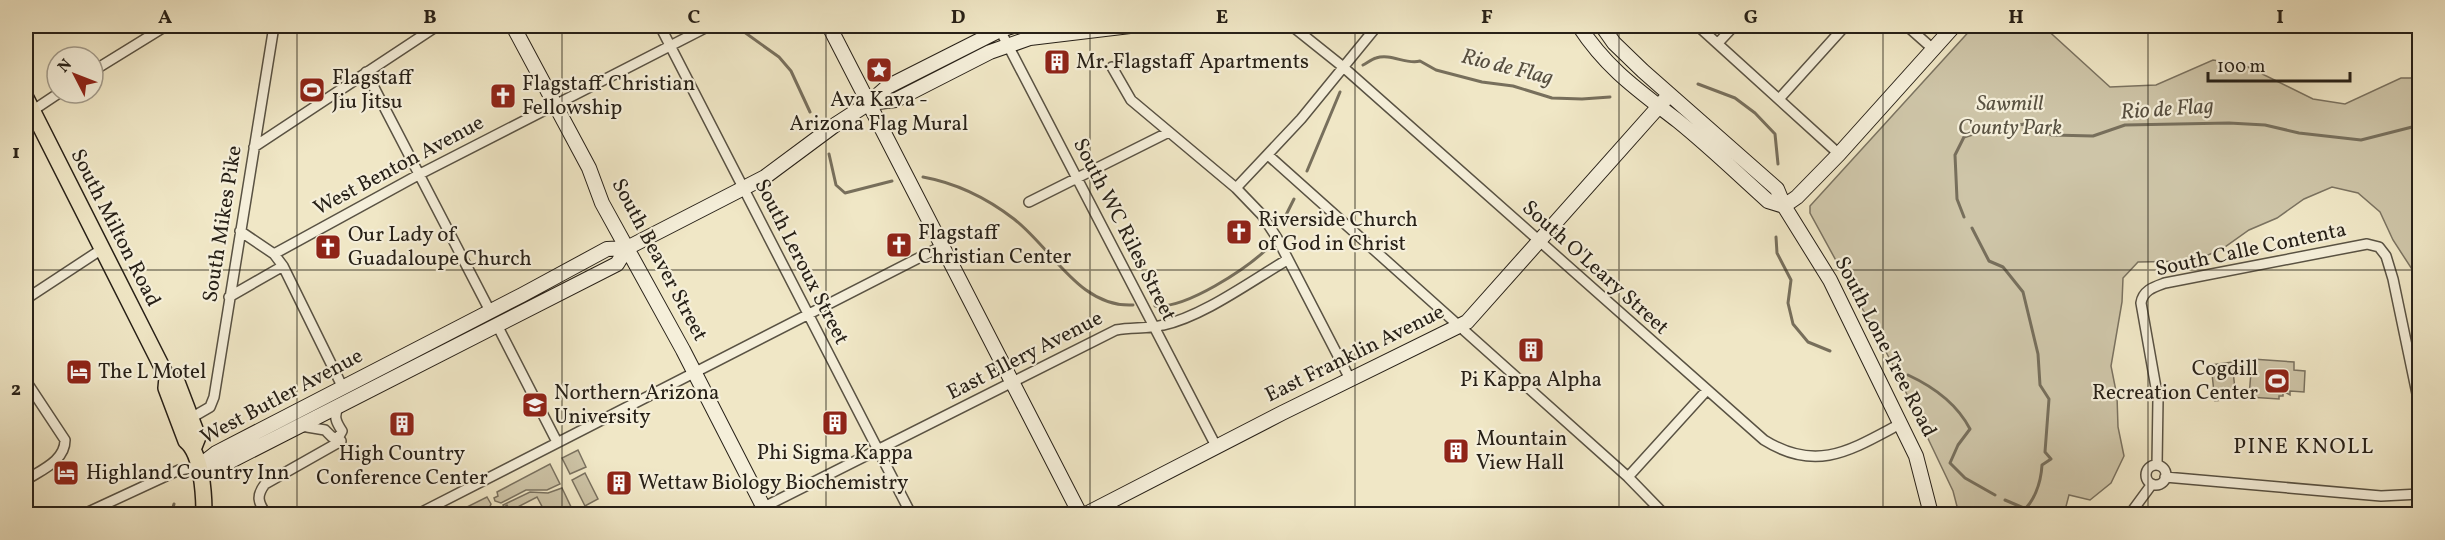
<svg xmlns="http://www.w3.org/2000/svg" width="2445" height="540" viewBox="0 0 2445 540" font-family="Vollkorn,serif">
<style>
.green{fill:#cec5a8;stroke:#7a7260;stroke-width:1.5}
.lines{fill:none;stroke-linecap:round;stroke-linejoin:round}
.stream{stroke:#776f5c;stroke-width:3}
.street-casing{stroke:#595243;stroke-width:12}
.secondary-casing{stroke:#272017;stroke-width:16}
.primary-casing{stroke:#272017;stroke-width:18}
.street{stroke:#f5efda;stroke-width:9}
.secondary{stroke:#f5efda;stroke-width:14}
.primary{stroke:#f0e7c6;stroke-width:15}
.grid{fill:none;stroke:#272017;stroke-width:1.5;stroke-opacity:0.55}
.labels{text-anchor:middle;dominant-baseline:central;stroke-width:4.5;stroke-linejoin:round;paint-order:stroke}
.poi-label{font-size:21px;fill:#272017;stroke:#f5efda;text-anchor:start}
.park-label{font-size:21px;font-style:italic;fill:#595242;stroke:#f5efda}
.street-label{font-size:21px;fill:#272017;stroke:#f5efda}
.water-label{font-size:22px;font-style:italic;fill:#564e3f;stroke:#f5efda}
.neighbourhood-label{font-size:22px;letter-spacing:1.5px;fill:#272017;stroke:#f5efda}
.neatline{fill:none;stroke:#272017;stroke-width:2}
.grid-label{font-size:20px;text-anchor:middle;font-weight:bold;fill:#272017}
</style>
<rect width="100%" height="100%" fill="#f0e7c6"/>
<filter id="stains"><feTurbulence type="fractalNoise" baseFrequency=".00333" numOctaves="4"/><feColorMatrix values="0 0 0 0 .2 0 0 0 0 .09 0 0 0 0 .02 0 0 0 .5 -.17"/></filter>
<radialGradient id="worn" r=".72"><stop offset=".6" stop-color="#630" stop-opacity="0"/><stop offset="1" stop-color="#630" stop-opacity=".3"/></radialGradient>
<path class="green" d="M1974 26H2043L2110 87 2156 85 2213 60 2244 65 2313 99 2345 104 2401 78H2419V280L2393 240 2380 212 2358 193 2332 187 2304 199 2277 218 2249 230 2222 249 2194 261 2138 262 2123 278 2122 302 2111 366 2117 396 2118 427 2124 456 2111 483 2090 500 2069 495 2064 514H1959L1953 491 1892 363 1810 213V206Z
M2252 359 2294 362V370L2305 371 2304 392 2290 391V395L2283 391V396H2279V399L2249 397Z
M2232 362 2236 398 2215 401 2211 365Z
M578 450 586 467 570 474 562 458Z
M550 464 560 484 547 490H526L501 503 495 501 494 498 498 496 497 492Z
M585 473 598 499 585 506 572 480Z
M562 488 572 509 562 514H546L537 497 510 511 507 505 504 507 503 505 530 492 548 493Z
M487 497 491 504 489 509 477 514H453Z"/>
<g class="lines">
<path class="stream" d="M740 29 779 57 791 71 810 112
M1363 65C1367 63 1372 59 1376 58 1391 53 1406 65 1420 61L1436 70 1482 82 1513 86 1552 98 1582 99 1610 97
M1698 84 1735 98 1755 113 1775 134 1778 164
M829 154 836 185 845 193 892 181
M1307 171 1340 92
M923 177C956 183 988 199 1014 219 1052 248 1079 308 1133 305
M1964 217 1957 199 1955 155 1964 137 1988 129 2026 124 2052 135 2093 136 2125 125 2229 123 2265 125 2299 133 2361 140 2420 125
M1283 221 1294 199
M1972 228 1989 261 2003 267 2023 292 2038 354 2040 385 2049 399 2045 452 2051 459 2042 465C2041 483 2034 504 2019 514
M1776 237 1777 253 1791 280 1788 303 1793 324 1808 342 1830 351
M1155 306C1186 309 1246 269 1268 248
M1908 375C1934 387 1957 404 1970 429L1958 445 1950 463 1965 478 1995 495
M2005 500 2026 509
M171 514 174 504"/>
<defs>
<path id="street" d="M660 26 911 514
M1292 26 1342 66 1764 440C1817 473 1851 450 1900 424
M1698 26 1839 154
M1907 26 1933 49
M1000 30 1216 446
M1718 43 1734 26
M1112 67 1131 100 1236 188 1262 215 1277 238 1350 379
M93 71 166 26
M366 72 490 311
M1779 99 1845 26
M26 115 59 93
M254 147 437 26
M1268 155 1628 477 1664 514
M1236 188 1301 119 1377 26
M1029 202 1169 132
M240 231 274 254 283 266 343 388
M274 254 420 174 709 26
M229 297 283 266
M26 299 102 249
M497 325 557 442
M26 381 65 440C65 461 41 470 26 480
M191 418 210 407 214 397 274 26
M301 426 325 430 332 437 338 438
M2157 465 2158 399 2141 303C2143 290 2154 287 2165 283L2367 244 2379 247 2386 256 2393 279 2420 408
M2146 475a10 10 0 1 1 20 0a10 10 0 1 1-20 0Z
M1628 477 1707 390
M2165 477 2381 496 2420 494
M756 511 1116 330C1132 327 1148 329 1163 325 1202 317 1251 281 1287 260
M84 514 179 470 198 467
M266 514C258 502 256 496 265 484L341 441 338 438 342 431C336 422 333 416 339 406
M418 514 942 246
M2130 514 2152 484"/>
<path id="secondary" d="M513 26 589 168 602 203 683 350 767 514
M829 26 1080 514
M1579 26C1607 69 1638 90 1678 121 1709 146 1738 174 1768 201L1784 206
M1602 26 1614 43 1643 71 1777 189 1784 206 1830 280 1916 456 1931 514
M869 103 896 100 990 52 1030 38 1130 26
M1784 206 1797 197 1839 154 1954 26
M198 467 216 453 522 295 607 249 627 248 765 177 835 125 869 103 887 87 1000 30 1013 26
M198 467H219L617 264 627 248
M1086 514 1282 413 1467 322 1669 95"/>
<path id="primary" d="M26 98 167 377 166 388 186 441C202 454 204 495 204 514
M167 377 177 382 198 437 194 447"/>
</defs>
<use href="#street" class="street-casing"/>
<use href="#secondary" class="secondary-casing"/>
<use href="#primary" class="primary-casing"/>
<use href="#street" class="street"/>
<use href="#secondary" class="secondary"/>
<use href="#primary" class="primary"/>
</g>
<path class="grid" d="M297 26V514M562 26V514M826 26V514M1090 26V514M1355 26V514M1619 26V514M1883 26V514M2148 26V514M26 270H2420"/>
<defs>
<symbol id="building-square" viewBox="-11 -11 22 22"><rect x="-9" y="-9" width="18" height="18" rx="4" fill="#8f2418" stroke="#f5efda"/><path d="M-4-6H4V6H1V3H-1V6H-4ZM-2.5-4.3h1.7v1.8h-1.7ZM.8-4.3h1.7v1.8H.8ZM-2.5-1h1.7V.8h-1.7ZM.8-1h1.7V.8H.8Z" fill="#fff"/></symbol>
<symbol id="sight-square" viewBox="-11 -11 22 22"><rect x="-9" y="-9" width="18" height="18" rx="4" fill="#8f2418" stroke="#f5efda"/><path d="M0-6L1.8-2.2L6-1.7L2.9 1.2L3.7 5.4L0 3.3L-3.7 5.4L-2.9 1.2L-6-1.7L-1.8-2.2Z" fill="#fff"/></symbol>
<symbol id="stadium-square" viewBox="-11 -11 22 22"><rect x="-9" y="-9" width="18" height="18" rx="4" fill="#8f2418" stroke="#f5efda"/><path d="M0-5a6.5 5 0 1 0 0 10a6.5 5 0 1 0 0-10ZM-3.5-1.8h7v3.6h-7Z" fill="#fff"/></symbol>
<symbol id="church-square" viewBox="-11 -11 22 22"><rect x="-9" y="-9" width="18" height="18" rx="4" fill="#8f2418" stroke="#f5efda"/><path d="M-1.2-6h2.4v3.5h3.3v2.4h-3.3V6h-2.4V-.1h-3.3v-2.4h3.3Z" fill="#fff"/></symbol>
<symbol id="hotel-square" viewBox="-11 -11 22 22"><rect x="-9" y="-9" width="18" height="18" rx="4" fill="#8f2418" stroke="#f5efda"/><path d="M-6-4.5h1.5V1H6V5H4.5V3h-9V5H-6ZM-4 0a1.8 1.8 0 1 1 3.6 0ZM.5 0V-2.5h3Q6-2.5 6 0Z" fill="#fff"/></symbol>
<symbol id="university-square" viewBox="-11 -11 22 22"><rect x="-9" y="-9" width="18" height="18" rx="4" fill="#8f2418" stroke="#f5efda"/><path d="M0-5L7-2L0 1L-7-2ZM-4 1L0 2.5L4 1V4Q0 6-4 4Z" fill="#fff"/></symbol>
</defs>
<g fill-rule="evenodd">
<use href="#building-square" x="1042" y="47" width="30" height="30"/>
<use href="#sight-square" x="864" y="55" width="30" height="30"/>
<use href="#stadium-square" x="297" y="75" width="30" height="30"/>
<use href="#church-square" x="488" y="81" width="30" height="30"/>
<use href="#church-square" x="1224" y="217" width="30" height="30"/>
<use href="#church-square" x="884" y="230" width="30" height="30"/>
<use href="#church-square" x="313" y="232" width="30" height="30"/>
<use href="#building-square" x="1516" y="335" width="30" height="30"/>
<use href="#hotel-square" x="64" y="357" width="30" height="30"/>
<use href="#stadium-square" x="2262" y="366" width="30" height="30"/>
<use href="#university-square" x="520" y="390" width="30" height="30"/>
<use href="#building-square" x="820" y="408" width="30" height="30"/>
<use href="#building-square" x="387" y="409" width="30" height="30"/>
<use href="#building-square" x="1441" y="436" width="30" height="30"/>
<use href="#hotel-square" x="51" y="458" width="30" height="30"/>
<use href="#building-square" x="604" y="468" width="30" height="30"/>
</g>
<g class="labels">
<g class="poi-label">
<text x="1076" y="62">Mr. Flagstaff Apartments</text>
<text x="332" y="78">Flagstaff<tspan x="332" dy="24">Jiu Jitsu</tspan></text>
<text x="522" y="84">Flagstaff Christian<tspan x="522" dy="24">Fellowship</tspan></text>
<text x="879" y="100" text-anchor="middle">Ava Kava -<tspan x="879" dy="24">Arizona Flag Mural</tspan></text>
<text x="1258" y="220">Riverside Church<tspan x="1258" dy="24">of God in Christ</tspan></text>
<text x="918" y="233">Flagstaff<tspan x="918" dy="24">Christian Center</tspan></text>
<text x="348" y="235">Our Lady of<tspan x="348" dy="24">Guadaloupe Church</tspan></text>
<text x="2258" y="369" text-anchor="end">Cogdill<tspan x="2258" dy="24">Recreation Center</tspan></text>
<text x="98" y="372">The L Motel</text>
<text x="1531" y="380" text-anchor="middle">Pi Kappa Alpha</text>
<text x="554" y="393">Northern Arizona<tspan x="554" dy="24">University</tspan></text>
<text x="1476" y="439">Mountain<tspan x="1476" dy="24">View Hall</tspan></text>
<text x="835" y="453" text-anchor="middle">Phi Sigma Kappa</text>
<text x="402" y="454" text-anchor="middle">High Country<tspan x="402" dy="24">Conference Center</tspan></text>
<text x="86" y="473">Highland Country Inn</text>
<text x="638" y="483">Wettaw Biology Biochemistry</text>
</g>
<g class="park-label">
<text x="2010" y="104">Sawmill<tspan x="2010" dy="24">County Park</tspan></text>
</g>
<g class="street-label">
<text transform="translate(399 166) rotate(-28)">West Benton Avenue</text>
<text transform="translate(223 224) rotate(-81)">South Mikes Pike</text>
<text transform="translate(115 228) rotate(63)">South Milton Road</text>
<text transform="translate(1124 230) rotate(63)">South WC Riles Street</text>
<text transform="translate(2251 250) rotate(-12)">South Calle Contenta</text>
<text transform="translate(659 260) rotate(62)">South Beaver Street</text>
<text transform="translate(801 262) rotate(63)">South Leroux Street</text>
<text transform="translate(1595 268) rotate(42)">South O'Leary Street</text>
<text transform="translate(1885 347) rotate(63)">South Lone Tree Road</text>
<text transform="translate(1355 354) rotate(-26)">East Franklin Avenue</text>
<text transform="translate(1025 356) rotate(-27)">East Ellery Avenue</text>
<text transform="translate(282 397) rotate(-28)">West Butler Avenue</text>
</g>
<g class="water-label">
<text transform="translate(1507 68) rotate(14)">Rio de Flag</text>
<text transform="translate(2167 110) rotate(-4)">Rio de Flag</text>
</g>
<g class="neighbourhood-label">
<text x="2304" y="447">PINE KNOLL</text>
</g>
</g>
<rect width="2445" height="540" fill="none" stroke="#f0e7c6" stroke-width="66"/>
<g transform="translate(75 75) rotate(312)"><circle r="28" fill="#f5efda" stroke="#a39c8c" stroke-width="1.5"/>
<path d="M0-4.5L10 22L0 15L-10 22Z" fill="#8f2418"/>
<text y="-9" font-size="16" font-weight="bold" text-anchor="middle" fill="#272017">N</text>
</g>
<path d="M2208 72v9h142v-9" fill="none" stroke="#272017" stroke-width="3"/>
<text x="2217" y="72" font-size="18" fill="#272017" stroke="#f5efda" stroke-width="4.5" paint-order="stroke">100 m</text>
<rect x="33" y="33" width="2379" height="474" class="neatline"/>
<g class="grid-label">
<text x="165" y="23">A</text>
<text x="430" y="23">B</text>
<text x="694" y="23">C</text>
<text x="958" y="23">D</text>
<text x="1222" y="23">E</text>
<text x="1487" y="23">F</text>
<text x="1751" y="23">G</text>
<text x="2016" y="23">H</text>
<text x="2280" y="23">I</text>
<text x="16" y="158">1</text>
<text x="16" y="395">2</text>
</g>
<rect width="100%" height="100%" filter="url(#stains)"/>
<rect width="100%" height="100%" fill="url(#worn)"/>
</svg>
